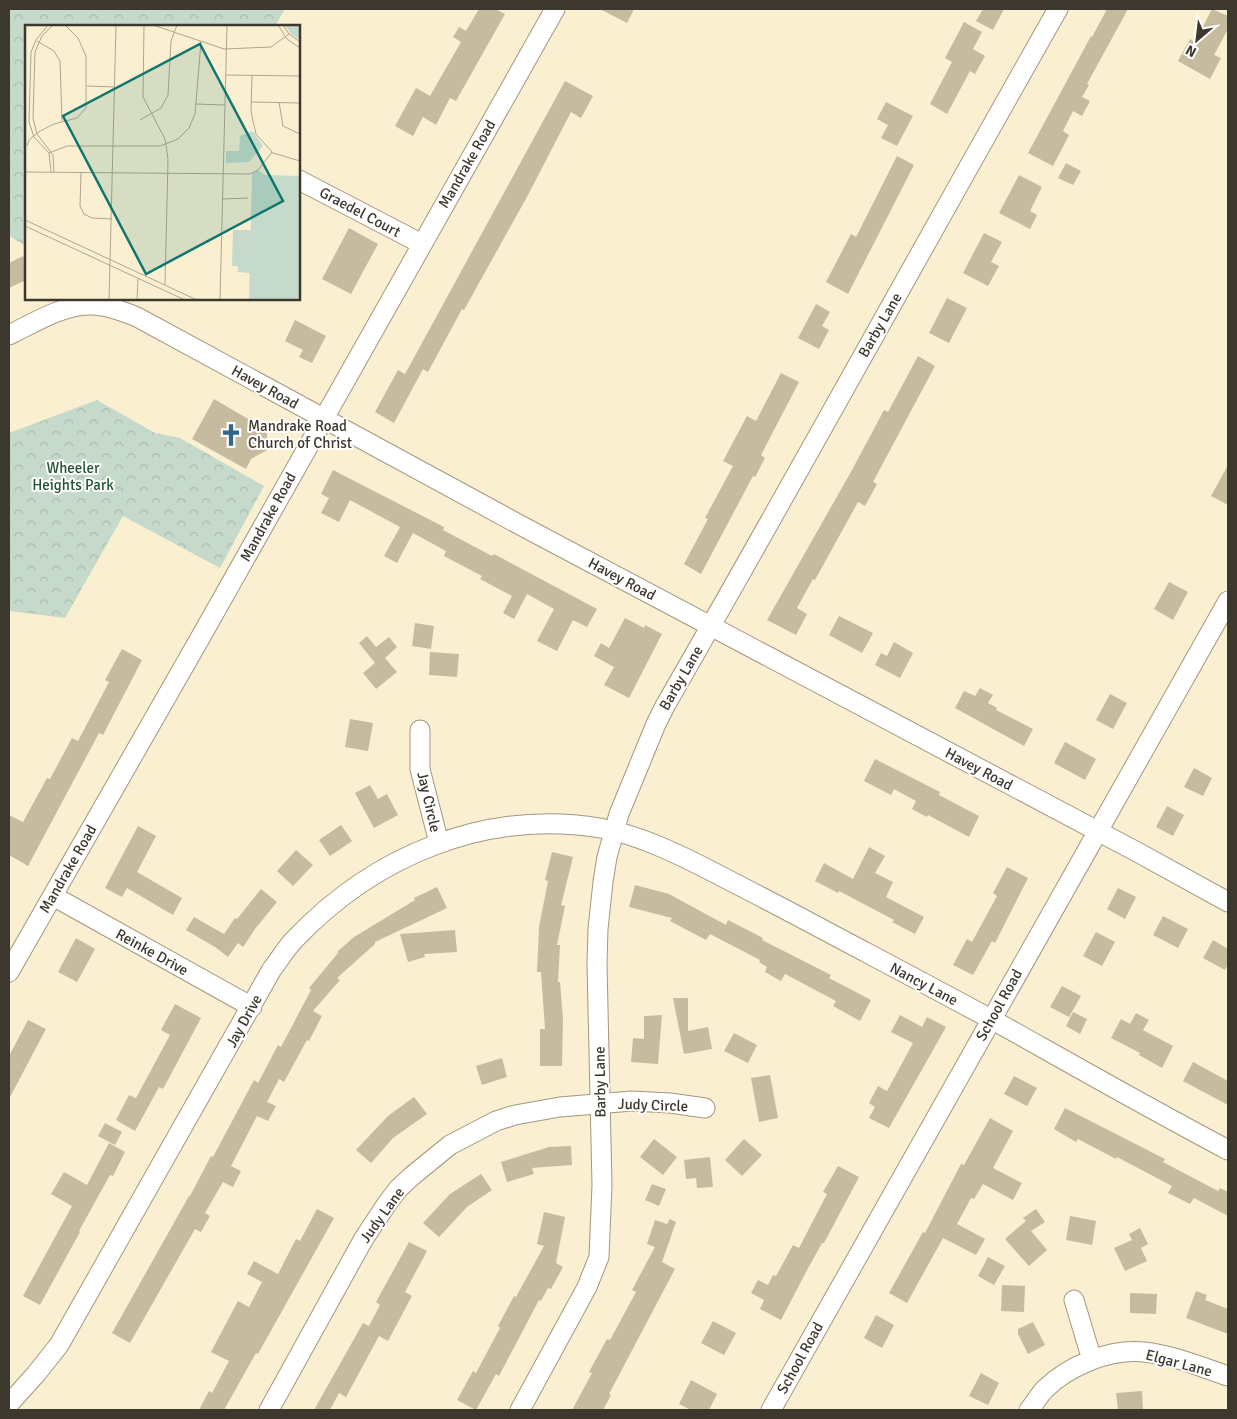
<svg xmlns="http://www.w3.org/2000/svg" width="1237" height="1419" viewBox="0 0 1237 1419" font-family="Signika,sans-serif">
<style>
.park{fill:url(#park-crowns)}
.building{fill:#c7bb9f}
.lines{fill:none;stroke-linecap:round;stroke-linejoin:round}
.minor-casing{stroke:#a3977d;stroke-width:21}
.minor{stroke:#fff;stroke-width:19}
.labels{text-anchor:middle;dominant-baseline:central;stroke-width:4;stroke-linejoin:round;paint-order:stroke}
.street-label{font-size:15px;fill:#3d382d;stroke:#fff}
.poi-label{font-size:15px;fill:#3d382d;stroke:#fff;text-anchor:start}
.park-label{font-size:15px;fill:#215233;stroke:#fff}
.inset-road{fill:none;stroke:#afa690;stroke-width:1}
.view{fill:#0f766e;fill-opacity:0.15;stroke:#0f766e;stroke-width:2.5}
.inset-edge{fill:none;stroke:#3d382d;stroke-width:2.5}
</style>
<defs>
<pattern id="park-crowns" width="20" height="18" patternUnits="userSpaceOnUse" patternTransform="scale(1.25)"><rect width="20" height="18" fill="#c5daca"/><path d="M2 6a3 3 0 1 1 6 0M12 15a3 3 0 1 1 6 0" fill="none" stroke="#aabcae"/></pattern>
</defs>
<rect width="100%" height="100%" fill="#fbefd2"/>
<path class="park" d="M9 9H285L275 26H26V246L9 236Z
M97 400 155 433 180 438 264 486 220 568 123 516 65 618 9 611V433Z"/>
<path class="building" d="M479 9H495L505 14 456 101 450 98 436 125 423 117 413 136 395 126 416 88 430 96 461 42 453 37 459 27 466 31Z
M600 9H634L627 23Z
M983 9H1004L993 30 976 21Z
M1107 9H1128L1087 84 1089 85 1082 97 1090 101 1082 116 1073 111 1063 131 1069 135 1053 166 1028 153 1091 36 1092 37Z
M1212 9 1228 16V29L1214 55 1221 58 1210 79 1178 61 1190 39 1195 42Z
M964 22 982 32 973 49 985 56 975 74 970 71 947 114 930 104 952 62 945 58Z
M565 81 593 96 581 118 571 112 528 195 464 310 462 309 428 372 423 369 394 423 375 412 398 370 405 374Z
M886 102 913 116 897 146 881 138 888 125 877 119Z
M897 156 914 165 848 294 826 282 851 234 856 237Z
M1066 163 1081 171 1073 185 1058 178Z
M1019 175 1042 187 1030 211 1037 215 1030 229 999 213Z
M349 228 378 244 351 294 322 279Z
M984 233 1002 242 991 262 999 266 988 286 963 273Z
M23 256 26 264V280L9 288V263Z
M947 298 967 308 949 343 929 333Z
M816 304 830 312 822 326 829 330 819 349 798 338Z
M295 320 326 336 312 363 299 357 303 350 285 341Z
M918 356 935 366 873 482 877 484 865 506 858 502 815 580 813 579 797 608 807 614 796 635 767 620 852 470 884 410 888 412Z
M781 373 799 382 761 455 765 458 755 477 753 476 701 574 684 564 708 519 705 518 733 466 723 461 747 416 756 421Z
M214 399 267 430V450L251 459 246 469 192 439Z
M1228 465V505L1211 496Z
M333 470 444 527 443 530 492 556 494 554 597 609 587 627 573 620 557 651 537 641 554 609 527 594 514 619 503 613 512 596 480 579 482 576 444 556 446 551 413 533 397 563 384 556 400 527 350 500 339 522 321 513 329 498 321 494Z
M1169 582 1188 592 1173 620 1154 609Z
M839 616 873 633 862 653 829 635Z
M625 618 644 628 645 625 662 634 629 698 604 685 614 667 594 656 601 643 609 648Z
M415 623 434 626 431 649 412 646Z
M367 636 376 647 389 637 397 647 385 658 397 672 376 689 363 673 375 663 359 643Z
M894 642 913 653 900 678 875 665 881 653 887 656Z
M122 649 142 660 103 735 99 733 28 866 9 855V815L23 822 47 778 50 779 72 738 78 741 109 682 105 680Z
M430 652 459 654 457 677 429 675Z
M980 688 993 695 988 703 997 708 996 710 1033 729 1024 746 955 708 964 691 975 696Z
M1110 694 1127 703 1113 729 1096 720Z
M350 719 373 723 368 751 345 747Z
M1065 742 1096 759 1085 780 1054 763Z
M875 759 940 792 939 795 979 816 969 837 928 815 927 817 912 809 916 801 894 789 891 795 864 781Z
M1194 768 1212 778 1203 796 1184 787Z
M370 785 378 799 387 794 398 815 374 828 355 793Z
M1167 806 1184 815 1173 836 1156 827Z
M341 825 352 841 330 856 319 840Z
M138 826 156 836 137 872 182 898 173 915 127 888 122 897 105 888Z
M869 847 885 856 875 873 893 882 886 897 924 917 915 934 892 922 894 920 839 891 838 893 815 881 824 863 853 879Z
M296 850 313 865 293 886 277 871Z
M552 852 573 857 561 905 565 906 557 945H560L558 982H560L563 1019 562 1066H540V1029H545L541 972H537L539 927 548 881 545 880Z
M1007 867 1028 878 995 943 992 941 973 975 953 965 967 939 972 942 997 896 993 893Z
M635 885 669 894 726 925 728 920 763 938 762 940 831 975 829 978 871 1000 860 1021 833 1006 836 1001 785 974 781 981 765 972 767 967 759 962 760 960 710 934 706 940 670 921 672 918 629 907Z
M437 887 447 908 375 942V944L337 978 340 980 313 1011 322 1016 309 1041 307 1040 284 1082 279 1079 267 1102 276 1106 268 1121 257 1116 231 1166 241 1171 233 1187 223 1182 205 1213 210 1216 201 1232 195 1229 130 1343 112 1333 189 1196H190L211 1156 213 1157 254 1080 258 1083 278 1045 281 1047 311 990 309 988 338 953 337 952 354 937 415 900 414 898Z
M1118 888 1136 897 1125 919 1107 909Z
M261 889 277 902 255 929 243 947 238 943 228 957 215 947 186 930 194 917 224 934 235 918 237 919Z
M1163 916 1188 929 1178 948 1153 935Z
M455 930 457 952 424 954 425 957 408 962 400 934Z
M1096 932 1115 942 1102 966 1083 956Z
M76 938 95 949 77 982 58 972Z
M1213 940 1228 949V964L1225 970 1203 958Z
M1062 986 1081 996 1069 1017 1050 1007Z
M673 998H688V1031L708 1027 712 1049 684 1054Z
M175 1004 201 1018 163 1089 159 1087 135 1131 116 1120 129 1095 136 1098 170 1035 161 1030Z
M1073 1012 1087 1019 1080 1034 1066 1026Z
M1136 1013 1149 1020 1143 1030 1173 1046 1162 1068 1139 1055 1140 1053 1111 1038 1121 1019 1130 1024Z
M662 1015 658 1064 631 1062 633 1038 644 1039V1016Z
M900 1015 922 1027 927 1017 946 1027 889 1128 869 1118 875 1107 869 1103 878 1086 887 1091 913 1043 891 1032Z
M28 1020 46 1029 9 1099V1056Z
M734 1033 757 1045 748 1063 724 1051Z
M502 1058 507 1077 482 1085 476 1066Z
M1193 1062 1228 1081V1105L1183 1081Z
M770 1075 778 1118 759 1122 751 1078Z
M1014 1076 1037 1088 1027 1106 1004 1094Z
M414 1097 427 1114 393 1138 371 1163 356 1150 388 1116Z
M1065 1108 1165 1159 1163 1162 1218 1191 1220 1188 1228 1192V1216L1194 1198 1190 1204 1168 1193 1172 1186 1117 1157 1116 1159 1078 1139 1076 1142 1054 1129Z
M990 1118 1013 1131 993 1168 1022 1183 1013 1200 983 1184 974 1199 971 1198 957 1224 985 1239 976 1255 943 1238 907 1303 889 1293 923 1232 925 1233 961 1164 964 1165Z
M105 1123 122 1132 115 1145 98 1136Z
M654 1139 677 1157 663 1175 640 1157Z
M744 1139 762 1155 742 1176 725 1160Z
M109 1143 125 1152 113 1176 110 1175 79 1231 80 1232 40 1305 23 1296 72 1206 51 1194 64 1172 87 1185Z
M571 1146 572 1165 532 1168 534 1174 507 1182 501 1162 549 1147Z
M710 1157 713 1187 697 1188 696 1178 686 1179 684 1160Z
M838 1166 859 1177 824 1243H822L806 1272 781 1320 760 1309 764 1300 751 1293 758 1280 768 1285 773 1275 776 1276 793 1245 799 1248 827 1194 823 1192Z
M481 1174 492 1190 467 1207 439 1237 423 1223 450 1194Z
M652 1184 666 1189 659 1206 645 1200Z
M317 1209 334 1218 258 1354 256 1353 224 1410H199L209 1391 212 1393 229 1361 211 1352 238 1301 249 1307 262 1282 247 1274 254 1261 278 1274 296 1239 300 1241Z
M1036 1209 1045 1222 1031 1231 1047 1250 1029 1266 1005 1239 1026 1221 1023 1218Z
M544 1212 565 1217 556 1263 563 1267 551 1289 548 1288 541 1301 539 1300 499 1376 496 1374 476 1410 457 1400 473 1371 476 1373 500 1328 498 1326 514 1296 516 1297 544 1246 537 1244Z
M1070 1216 1096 1221 1092 1245 1066 1240Z
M670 1219 676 1222 662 1262 675 1269 609 1394 611 1395 603 1410H572L592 1373 589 1372 607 1339 610 1340 636 1292 632 1290 655 1247 647 1244 655 1220 667 1224Z
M1140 1228 1148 1244 1141 1248 1147 1261 1125 1271 1114 1248 1132 1240 1129 1234Z
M409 1242 427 1251 405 1292 412 1296 388 1341 379 1336 346 1397 339 1393 330 1410H314L363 1323 369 1326 380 1305 376 1302Z
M988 1257 1005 1266 994 1285 978 1276Z
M1002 1285 1025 1286 1024 1312 1001 1311Z
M1196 1291 1207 1295 1205 1300 1228 1309V1334L1186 1318Z
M1130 1293 1157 1294 1156 1314 1130 1313Z
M876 1315 894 1325 882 1348 864 1338Z
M713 1321 736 1333 724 1355 701 1343Z
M1033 1322 1045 1345 1028 1354 1018 1334V1329Z
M981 1373 999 1383 988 1405 969 1396Z
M691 1380 717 1394 709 1410H691L679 1404Z
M1142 1391 1143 1410H1118L1116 1393Z"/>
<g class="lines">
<defs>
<path id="minor" d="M299 180 422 244
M9 335C34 323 60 306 88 305 104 304 122 311 137 317L520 525 1139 853 1228 902
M420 730V769L439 843
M53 896 252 1007
M9 972 199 640 555 9
M1074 1300 1092 1360
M9 1404 36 1374 59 1345 272 969C280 959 286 948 295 939 374 856 485 809 600 828 639 835 676 853 711 871 748 890 785 909 822 929 884 962 947 995 1009 1029 1082 1070 1154 1111 1228 1150
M269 1410 363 1240 386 1205 398 1189 412 1176 450 1145 496 1121 515 1115 560 1107 632 1101 670 1103 705 1108
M520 1410 587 1287 599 1257 602 1185 597 964 598 929 603 882 607 857 619 814 656 724 665 706C798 475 926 241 1058 9
M771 1410 1228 601
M1029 1410C1035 1403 1039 1395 1045 1389 1070 1365 1109 1349 1144 1352 1173 1355 1201 1367 1228 1376"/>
</defs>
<use href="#minor" class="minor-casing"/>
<use href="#minor" class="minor"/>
</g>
<defs>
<symbol id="church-bare" viewBox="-9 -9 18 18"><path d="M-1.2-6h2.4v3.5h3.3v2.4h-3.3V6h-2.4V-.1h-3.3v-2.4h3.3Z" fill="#326783" stroke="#fff" stroke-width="2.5" paint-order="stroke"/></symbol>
</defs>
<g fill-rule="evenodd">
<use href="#church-bare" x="215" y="419" width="32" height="32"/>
</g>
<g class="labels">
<g class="street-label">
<text transform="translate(467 164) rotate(-60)">Mandrake Road</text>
<text transform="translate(360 212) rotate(28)">Graedel Court</text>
<text transform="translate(880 325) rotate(-60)">Barby Lane</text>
<text transform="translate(265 387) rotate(29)">Havey Road</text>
<text transform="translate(268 517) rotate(-61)">Mandrake Road</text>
<text transform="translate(622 579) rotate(28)">Havey Road</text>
<text transform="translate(681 678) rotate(-60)">Barby Lane</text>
<text transform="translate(979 769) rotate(28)">Havey Road</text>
<text transform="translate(429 802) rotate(77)">Jay Circle</text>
<text transform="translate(68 869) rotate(-60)">Mandrake Road</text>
<text transform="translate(152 952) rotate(29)">Reinke Drive</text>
<text transform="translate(924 984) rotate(28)">Nancy Lane</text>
<text transform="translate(999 1005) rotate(-61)">School Road</text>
<text transform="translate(244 1021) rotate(-61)">Jay Drive</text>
<text transform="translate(600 1082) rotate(-91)">Barby Lane</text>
<text transform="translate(653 1105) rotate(2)">Judy Circle</text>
<text transform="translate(382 1215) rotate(-54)">Judy Lane</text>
<text transform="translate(800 1358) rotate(-61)">School Road</text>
<text transform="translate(1179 1363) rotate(15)">Elgar Lane</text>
</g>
<g class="poi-label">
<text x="248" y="426">Mandrake Road<tspan x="248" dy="17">Church of Christ</tspan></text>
</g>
<g class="park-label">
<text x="73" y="468">Wheeler<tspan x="73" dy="17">Heights Park</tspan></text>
</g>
</g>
<g transform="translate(25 25)">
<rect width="275" height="275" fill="#fbefd2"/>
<path d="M208 205H226L225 248 213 247V241H207Z" fill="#c5daca"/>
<path d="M260 0H275V15L267 10ZM228 106 238 121 224 137 201 138V126H214L215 111ZM233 145 240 150 275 151V275H224L227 148Z" fill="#c5daca"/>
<path class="inset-road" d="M23 0 11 15 6 27 4 97 9 112 24 128 26 147M28 0 17 11 10 27 8 93 12 109 28 130 29 148M119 0 118 72 140 114 143 134 140 260M128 0 199 24 246 22 264 9M253 0 262 14 275 23M258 0 264 9 275 17M12 16 29 26 35 36 37 96M201 50 275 51M227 50 226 87 231 109 248 128 275 136M62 61 90 62M227 77 275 78M254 77 258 101 275 109M171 79 200 80M115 95 136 83 143 70 146 16 152 0M2 121 4 115 15 106 29 99 52 93 61 83V31L53 13 40 0M24 128 42 121H135L153 114 164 103 170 89 176 17M0 147 225 149 233 145 247 127M56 148 55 181 59 189 67 193 87 194M197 174 223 173M0 195 172 275M0 201 160 275M84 275 91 0M112 275 113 254M195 275 202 0"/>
<path class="view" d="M175 19 258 176 121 249 38 91Z"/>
<rect width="275" height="275" class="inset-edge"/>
</g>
<rect width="1237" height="1419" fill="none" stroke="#3d382d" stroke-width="20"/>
<g transform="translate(1197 40) rotate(208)" stroke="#ffffff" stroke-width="4" paint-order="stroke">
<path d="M0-4L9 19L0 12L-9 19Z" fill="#3d382d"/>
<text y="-8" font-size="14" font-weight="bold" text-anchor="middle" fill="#3d382d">N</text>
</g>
</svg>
